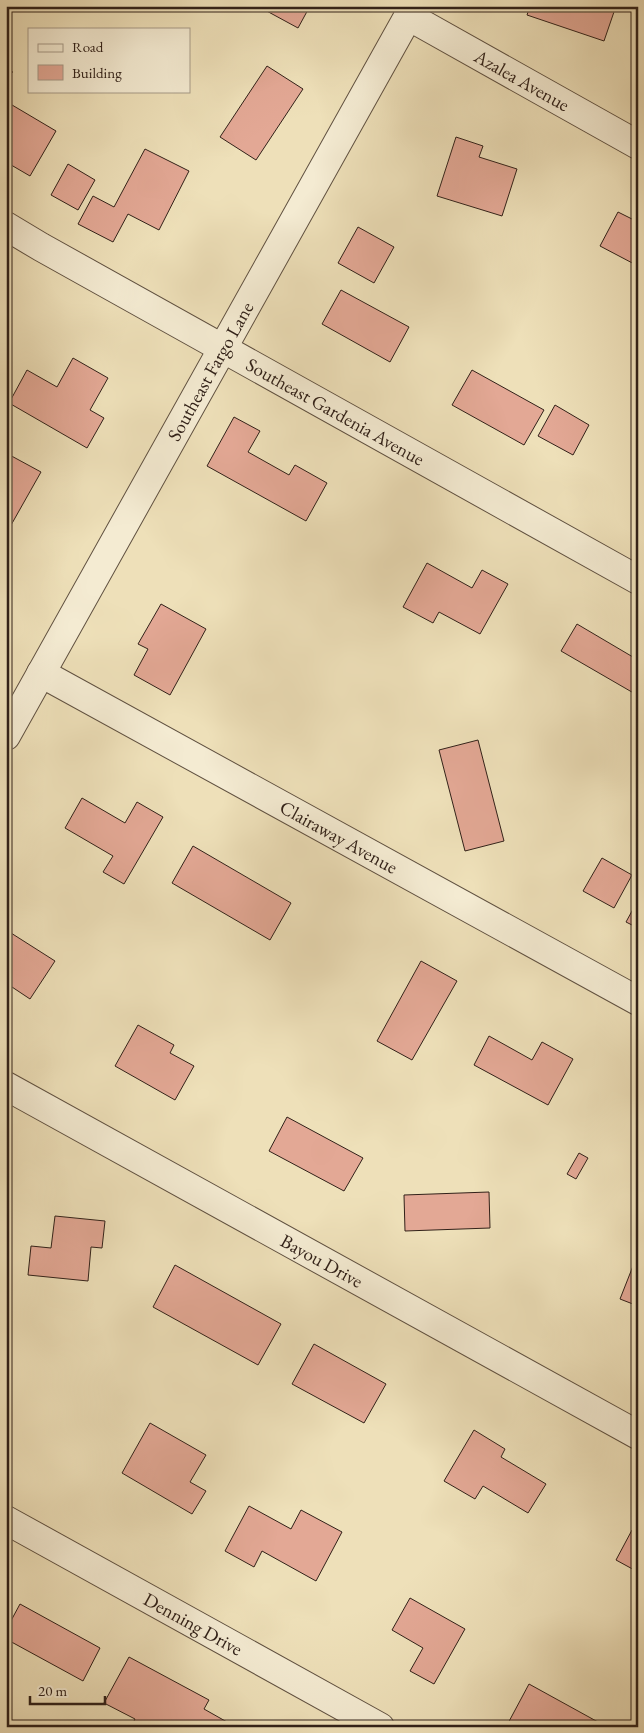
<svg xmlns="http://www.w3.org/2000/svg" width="644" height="1733" viewBox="0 0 644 1733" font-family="'EB Garamond',serif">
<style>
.building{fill:#e3a895;stroke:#312119}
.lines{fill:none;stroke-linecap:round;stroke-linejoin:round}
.street-casing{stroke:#605141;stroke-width:30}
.street{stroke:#f4ebd2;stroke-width:28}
.labels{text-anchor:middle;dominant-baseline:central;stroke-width:4;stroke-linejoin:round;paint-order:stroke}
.street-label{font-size:19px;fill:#312119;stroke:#f4ebd2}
</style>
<rect width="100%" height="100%" fill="#eee0b9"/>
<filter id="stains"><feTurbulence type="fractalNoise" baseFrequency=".004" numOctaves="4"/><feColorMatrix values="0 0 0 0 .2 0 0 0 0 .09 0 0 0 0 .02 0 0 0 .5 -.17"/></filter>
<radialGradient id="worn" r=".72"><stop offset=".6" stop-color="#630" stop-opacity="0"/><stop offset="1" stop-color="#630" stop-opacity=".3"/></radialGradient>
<path class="building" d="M265 6H310L298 28 263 9Z
M530 6H616L604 41 527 15Z
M6 66 13 72 6 79Z
M267 66 303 89 256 160 220 137Z
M638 67V88L633 87Z
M7 102 56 131 30 176 6 162Z
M456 137 483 146 479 157 517 169 502 216 437 196Z
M145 149 189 171 159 230 128 214 113 242 78 224 93 196 114 207Z
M68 164 95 180 78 210 51 195Z
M618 212 638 222V266L600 246Z
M358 227 394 247 374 283 338 263Z
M341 290 409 327 390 362 322 324Z
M73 358 108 378 90 410 104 418 87 448 9 403 27 370 57 387Z
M472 370 544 410 524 445 452 405Z
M555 405 589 425 573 455 538 436Z
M234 417 260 431 248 452 289 475 295 465 327 483 306 521 207 466Z
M6 453 41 472 6 534Z
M427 563 472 588 482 570 508 584 480 634 439 612 433 623 403 607Z
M161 604 206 629 170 695 134 675 148 649 138 644Z
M577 624 638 660 637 695 561 651Z
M478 740 504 841 465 851 439 750Z
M82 798 125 823 137 802 163 817 124 884 103 872 113 856 65 828Z
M193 846 291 903 270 940 172 883Z
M602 858 632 875 614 908 583 891Z
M638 900V928L626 922Z
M11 933 55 961 30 999 6 983V941Z
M421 961 457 981 412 1060 377 1041Z
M138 1025 174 1045 170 1053 194 1066 175 1100 115 1066Z
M489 1036 532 1060 542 1042 573 1059 548 1105 474 1065Z
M287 1117 363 1158 344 1191 269 1151Z
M579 1153 588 1158 576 1179 567 1174Z
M489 1192 490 1228 405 1231 404 1195Z
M55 1216 105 1221 102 1248 91 1247 88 1281 28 1275 31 1246 51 1248Z
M175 1265 281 1324 258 1365 153 1307Z
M633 1266 638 1268V1306L620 1299Z
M314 1344 386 1384 364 1423 292 1384Z
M150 1423 206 1455 190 1482 206 1491 192 1514 122 1473Z
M474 1430 505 1449 501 1457 546 1484 528 1513 483 1486 475 1499 444 1481Z
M249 1506 291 1529 301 1510 342 1532 316 1581 262 1551 254 1567 225 1551Z
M632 1530 638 1533V1572L616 1560Z
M410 1598 465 1629 434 1684 410 1671 423 1648 392 1630Z
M20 1604 100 1648 83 1681 6 1639V1630Z
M129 1657 209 1700 204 1709 227 1722 224 1727H131L135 1719 104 1703Z
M529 1684 598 1722 595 1727H506Z"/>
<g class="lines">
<defs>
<g id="street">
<path id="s1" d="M408 16 638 145"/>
<path id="s2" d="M6 226 41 247 638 580"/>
<path id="s3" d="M41 673 638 1001"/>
<path id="s4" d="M6 736 414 6"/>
<path id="s5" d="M6 1086 638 1435"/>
<path id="s6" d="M6 1520 380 1727"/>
</g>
</defs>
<use href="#street" class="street-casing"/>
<use href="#street" class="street"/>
</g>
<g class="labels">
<g class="street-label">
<text stroke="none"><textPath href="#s1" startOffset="131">Azalea Avenue</textPath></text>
<text stroke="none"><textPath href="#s4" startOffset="418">Southeast Fargo Lane</textPath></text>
<text stroke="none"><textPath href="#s2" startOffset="378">Southeast Gardenia Avenue</textPath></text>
<text stroke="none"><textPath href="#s3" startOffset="340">Clairaway Avenue</textPath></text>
<text stroke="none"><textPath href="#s5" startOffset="361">Bayou Drive</textPath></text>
<text stroke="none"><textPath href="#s6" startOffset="214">Denning Drive</textPath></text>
</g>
</g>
<rect width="644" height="1733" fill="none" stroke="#eee0b9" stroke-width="25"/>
<rect x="8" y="8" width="629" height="1718" fill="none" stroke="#312119" stroke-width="2.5"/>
<rect x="12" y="12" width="619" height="1708" fill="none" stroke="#312119"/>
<rect x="28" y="28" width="162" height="65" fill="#f4ebd2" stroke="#a69a88"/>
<rect x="38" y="44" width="25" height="8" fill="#f4ebd2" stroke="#a69a88"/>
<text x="72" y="52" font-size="15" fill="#312119">Road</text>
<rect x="38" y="65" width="25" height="15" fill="#e3a895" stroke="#a69a88"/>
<text x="72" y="78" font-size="15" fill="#312119">Building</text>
<path d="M30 1696v8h75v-8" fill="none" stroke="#312119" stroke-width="2.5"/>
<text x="38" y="1696" font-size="15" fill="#312119" stroke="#f4ebd2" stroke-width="4" paint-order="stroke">20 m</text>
<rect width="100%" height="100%" filter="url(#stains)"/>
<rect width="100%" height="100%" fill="url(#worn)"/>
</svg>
